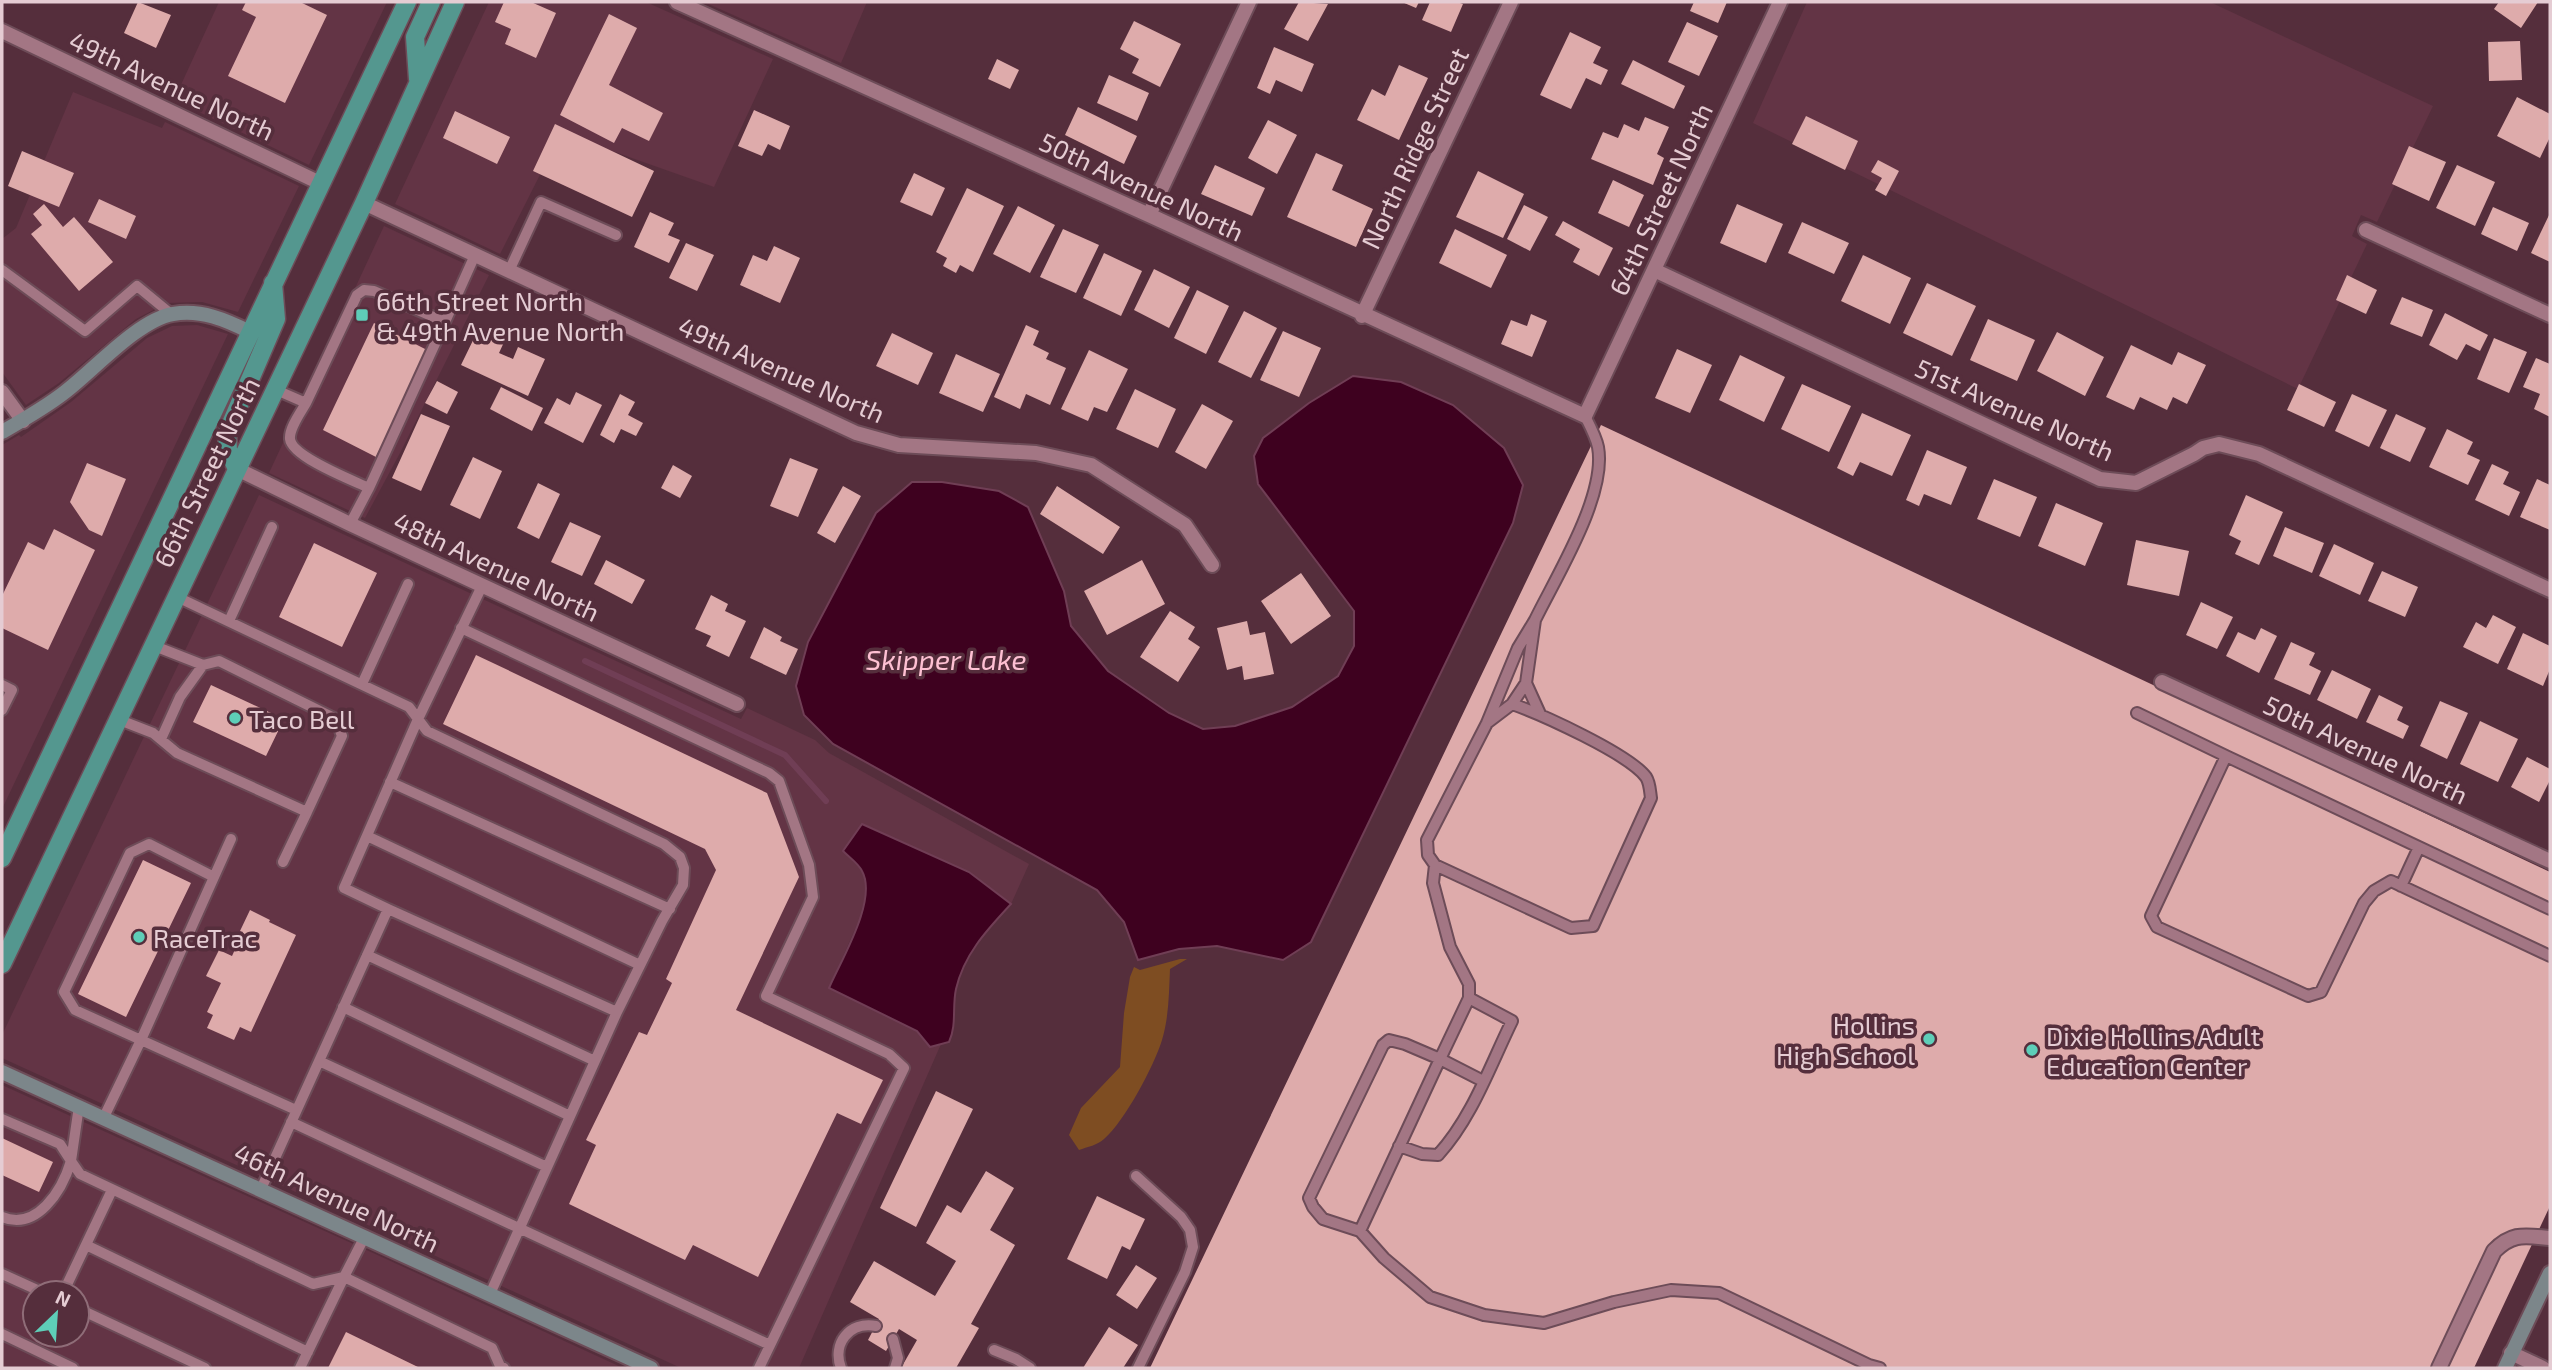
<svg xmlns="http://www.w3.org/2000/svg" width="2552" height="1370" viewBox="0 0 2552 1370" font-family="'Exo 2',sans-serif">
<style>
.built{fill:#633445;fill-rule:evenodd}
.green{fill:#7e4d22}
.water{fill:#3e011f;stroke:#703e55;stroke-width:2}
.lines{fill:none;stroke-linecap:round;stroke-linejoin:round}
.stream{stroke:#703e55;stroke-width:6}
.building{fill:#deabab}
.lane-casing{stroke:#6d4c58;stroke-width:14}
.street-casing{stroke:#6d4c58;stroke-width:18}
.secondary-casing{stroke:#6d4c58;stroke-width:18}
.primary-casing{stroke:#6d4c58;stroke-width:21}
.lane{stroke:#a37684;stroke-width:10}
.street{stroke:#a37684;stroke-width:14}
.secondary{stroke:#7c868a;stroke-width:14}
.primary{stroke:#54978f;stroke-width:18}
.poi-dot{fill:#5eceb8;stroke:#552e3c;stroke-width:2.5}
.labels{text-anchor:middle;dominant-baseline:central;stroke-width:7;stroke-linejoin:round;paint-order:stroke}
.street-label{font-size:26px;fill:#e5ccd3;stroke:#552e3c}
.poi-label{font-size:26px;fill:#e5ccd3;stroke:#552e3c;text-anchor:start}
.water-label{font-size:28px;font-style:italic;fill:#fec0d3;stroke:#552e3c}
</style>
<rect width="100%" height="100%" fill="#552e3c"/>
<path class="built" d="M219 2H387L309 165 174 100Z
M489 2H646L773 59 714 187 561 133 500 254 395 204Z
M704 2H867L841 63Z
M1807 2H2210L2433 106 2377 222 2361 215 2352 236 2367 244 2298 389 1753 123Z
M73 92 162 128 165 122 299 186 238 312 202 302 167 303 136 319 59 383 26 405 2 372V239L16 228Z
M384 226 489 275 400 453 365 518 269 473Z
M197 325 228 334 2 809V445L19 435 21 437 71 402 147 338 172 326Z
M259 495 741 719 747 708 815 740 829 753 1029 864 1011 904 969 872 863 824 843 851 862 870 867 888 860 918 829 988 917 1031 930 1047 941 1044 799 1368H681L2 1058V1035Z
M2 1085 360 1247 623 1368H2ZM35 1293H77V1335H35Z"/>
<path class="green" d="M1180 959H1187L1170 969C1169 992 1169 1017 1162 1040 1154 1066 1125 1121 1104 1139 1098 1145 1087 1147 1079 1150L1069 1135 1081 1108 1120 1067 1124 1013 1130 977 1134 967 1140 970Z"/>
<path class="water" d="M1353 376 1401 382 1453 405 1504 448 1523 485 1513 523 1311 942 1283 960 1217 946 1179 949 1138 960 1124 922 1097 890 833 744 804 715 796 686 808 642 876 513 912 482H942L999 491 1028 507 1064 591 1071 626 1108 671 1169 713 1203 729 1235 726 1292 707 1338 676 1354 646V611L1258 484 1254 456 1263 438 1309 403Z
M862 824 969 872 1011 904C987 930 964 954 956 989 952 1007 957 1025 949 1042L930 1047 917 1031 829 988C841 960 878 900 862 871 859 864 849 857 843 851Z"/>
<g class="lines">
<path class="stream" d="M585 661 785 755 826 801"/>
</g>
<path class="building" d="M138 2 171 15 156 48 124 33Z
M246 2H300L327 15 285 103 228 76 256 17 242 10Z
M504 2H531L556 13 536 58 505 44 511 29 495 22Z
M1299 2 1328 4 1308 41 1284 29Z
M1402 2H1419L1416 8Z
M1430 2H1457L1463 4 1451 32 1422 20Z
M1694 2H1727L1718 23 1690 11Z
M2499 2H2538L2521 28 2494 9Z
M609 14 637 28 609 85 663 113 649 141 622 128 614 143 560 115Z
M1134 21 1181 44 1160 87 1132 73 1139 59 1120 49Z
M1687 22 1718 36 1699 76 1668 62Z
M1570 32 1601 47 1593 63 1608 70 1601 85 1586 78 1571 109 1540 95Z
M2520 41 2522 80 2489 81 2488 42Z
M1274 47 1314 64 1302 92 1276 80 1270 94 1257 88Z
M997 59 1019 70 1010 89 988 79Z
M1633 60 1685 86 1674 109 1621 84Z
M1399 65 1428 78 1399 140 1357 120 1372 89 1385 96Z
M1109 75 1149 93 1137 121 1097 103Z
M2517 97 2550 114V137L2540 158 2497 136Z
M1078 107 1137 136 1124 164 1065 135Z
M754 110 790 126 780 150 768 144 762 156 738 146Z
M455 111 510 137 497 164 443 138Z
M1806 116 1858 141 1845 170 1792 144Z
M1645 117 1669 127 1657 154 1664 158 1653 185 1591 159 1603 132 1618 138 1624 124 1639 131Z
M1268 120 1297 135 1277 174 1248 158Z
M555 124 654 171 632 217 533 171Z
M2409 146 2446 162 2429 201 2392 184Z
M22 151 74 173 59 207 8 186Z
M1316 153 1343 165 1332 190 1373 209 1356 247 1287 217Z
M1878 160 1899 171 1886 196 1875 190 1882 178 1871 172Z
M1215 165 1265 188 1252 216 1201 194Z
M2457 165 2495 182 2475 226 2436 208Z
M1478 171 1524 194 1503 238 1456 217Z
M914 173 945 188 932 216 900 202Z
M1613 180 1644 195 1629 227 1598 213Z
M967 188 1004 206 973 272 960 265 956 273 943 266 947 258 936 252Z
M99 199 136 216 126 239 88 222Z
M44 204 63 227 74 217 113 262 79 291 31 234 42 225 33 214Z
M1737 204 1783 224 1766 263 1720 243Z
M1524 205 1548 217 1530 251 1507 239Z
M1018 206 1055 225 1030 273 993 254Z
M2493 207 2529 223 2517 251 2481 234Z
M650 212 674 223 668 235 680 240 669 263 634 247Z
M2550 213V262L2531 253Z
M1563 221 1613 248 1599 276 1573 262 1580 249 1555 235Z
M1802 222 1849 243 1834 274 1788 253Z
M1063 229 1099 245 1076 293 1040 277Z
M1455 229 1507 255 1491 288 1439 263Z
M686 243 714 255 697 291 669 278Z
M774 246 800 258 780 303 740 285 753 255 767 261Z
M1104 253 1142 271 1121 316 1083 298Z
M1863 255 1911 278 1890 324 1841 301Z
M1154 269 1190 287 1169 328 1134 310Z
M2347 275 2377 290 2366 314 2336 300Z
M1927 283 1976 306 1952 356 1903 333Z
M1197 290 1229 306 1206 354 1174 338Z
M2402 297 2433 310 2422 337 2390 324Z
M1244 311 1277 328 1251 378 1218 362Z
M2445 313 2488 335 2480 351 2466 344 2457 360 2429 345Z
M1531 314 1547 321 1532 357 1501 344 1511 320 1527 326Z
M1988 319 2035 340 2017 381 1970 360Z
M374 323 427 350 376 457 323 430Z
M1026 325 1039 331 1033 345 1049 353 1046 359 1066 368 1050 405 1026 394 1020 409 994 397Z
M479 328 505 340 499 353 513 359 518 347 545 359 528 396 461 365Z
M1283 331 1321 348 1299 397 1260 380Z
M2057 332 2104 357 2085 396 2037 371Z
M892 333 933 353 918 385 876 366Z
M2494 338 2527 352 2509 393 2477 379Z
M2131 345 2172 365 2178 352 2206 365 2187 404 2173 397 2167 410 2140 397 2134 410 2106 397Z
M1677 349 1712 365 1690 413 1655 398Z
M1089 350 1128 369 1107 412 1094 407 1088 421 1061 409Z
M956 354 1000 374 983 412 939 393Z
M1740 355 1785 377 1764 422 1719 400Z
M2536 358 2550 364V417L2534 409 2540 394 2523 387Z
M437 381 458 392 447 414 425 403Z
M1802 384 1851 406 1829 452 1781 429Z
M2299 384 2336 402 2324 427 2287 410Z
M501 387 543 408 532 431 490 409Z
M1135 389 1176 409 1158 448 1116 429Z
M576 392 602 405 583 443 544 423 557 398 570 405Z
M620 394 635 402 628 415 643 423 636 436 621 429 614 443 600 435Z
M2352 394 2387 410 2369 447 2335 431Z
M1202 404 1233 421 1206 469 1175 452Z
M1862 413 1911 435 1892 476 1860 462 1853 476 1837 468Z
M421 414 450 426 421 491 392 478Z
M2396 414 2426 428 2410 462 2380 448Z
M1601 425 2550 872V1206L2474 1368H1150Z
M2447 429 2473 442 2467 454 2480 460 2468 485 2429 467Z
M1927 450 1967 467 1951 505 1924 494 1919 506 1906 500Z
M473 457 502 471 480 519 450 505Z
M790 458 818 469 798 517 770 506Z
M87 463 126 479 102 536 89 530 70 502Z
M2492 464 2509 472 2503 484 2520 492 2509 516 2475 500Z
M673 465 692 476 680 498 661 488Z
M1994 479 2037 497 2020 537 1977 519Z
M2537 479 2550 485V530L2520 517Z
M538 483 560 494 539 539 517 528Z
M843 486 861 496 835 543 817 533Z
M1057 486 1120 527 1103 554 1040 514Z
M2246 495 2283 512 2259 565 2235 554 2241 541 2229 535Z
M2056 503 2103 523 2085 566 2038 546Z
M570 522 601 536 582 576 551 562Z
M2285 527 2324 543 2312 573 2273 556Z
M54 529 95 550 48 650 2 628V596L28 542 44 550Z
M2136 540 2189 551 2179 596 2127 585Z
M314 543 377 573 342 647 279 617Z
M2334 544 2374 563 2360 595 2319 576Z
M606 560 645 580 632 604 594 584Z
M1142 560 1165 604 1107 635 1084 591Z
M2382 571 2418 587 2405 617 2368 601Z
M1301 573 1331 616 1291 644 1261 601Z
M711 595 728 604 725 611 746 621 729 657 706 646 711 636 695 629Z
M2201 602 2233 617 2217 649 2186 635Z
M1170 611 1195 627 1188 639 1200 647 1178 682 1140 657Z
M2493 615 2516 627 2498 664 2463 647 2476 622 2486 628Z
M1247 621 1250 635 1265 632 1274 674 1244 680 1242 666 1227 670 1217 628Z
M764 627 782 637 780 641 798 649 786 675 750 658Z
M2261 628 2277 636 2259 673 2226 656 2238 632 2255 640Z
M2523 633 2550 646V669L2543 686 2507 669Z
M2291 642 2315 653 2309 665 2321 671 2310 695 2274 679Z
M476 655 767 793 799 877 736 1010 883 1080 861 1124 837 1113 758 1277 693 1245 685 1260 569 1204 596 1145 586 1140 639 1032 647 1035 672 983 666 979 716 870 705 849 443 724Z
M2332 670 2371 689 2357 719 2317 700Z
M211 685 284 719 266 756 193 722Z
M2379 695 2403 707 2397 720 2409 726 2403 739 2366 722Z
M2440 701 2468 713 2447 759 2420 746Z
M2480 721 2518 739 2498 782 2460 764Z
M2527 757 2550 769V780L2539 802 2511 787Z
M143 860 191 883 126 1017 78 994Z
M250 910 270 920 269 922 296 935 251 1032 240 1027 234 1040 207 1028 213 1015 207 1012 221 983 206 976 219 950 232 956 243 932 240 931Z
M936 1091 973 1109 916 1227 880 1208Z
M2 1138 53 1162 39 1192 2 1175Z
M986 1171 1014 1188 990 1230 1015 1245 971 1324 979 1328 956 1368H901L917 1340 899 1329 886 1351 868 1340 879 1319 850 1302 874 1261 935 1296 956 1261 926 1243 947 1205 961 1213Z
M1097 1196 1145 1219 1130 1250 1122 1246 1107 1279 1067 1259Z
M1136 1265 1157 1278 1137 1309 1116 1295Z
M1109 1327 1138 1345 1123 1368H1083Z
M346 1332 420 1368H328Z"/>
<g class="lines">
<defs>
<path id="lane" d="M2 270 85 331 137 286 171 314
M509 271 541 202 616 235
M274 389 306 403 357 295 364 290 374 291 445 322 475 255
M306 403C301 412 289 428 290 439 292 457 352 480 369 488L445 322
M350 524 369 488
M175 596 409 707 418 719 482 586
M1535 620C1557 575 1607 495 1598 447 1596 437 1590 426 1585 416
M229 621 272 527
M461 628 769 773 779 781 809 865 813 897 766 996 889 1054 904 1068 759 1368
M152 645 203 665 219 661 336 719 342 736 307 812
M362 684 408 584
M2 685 12 690 2 710
M1512 704 1526 683
M2137 713 2226 756
M117 719 153 733 177 753 307 812 283 862
M1487 723 1512 704C1541 714 1629 754 1646 777 1650 783 1650 792 1651 798L1593 926 1571 928 1435 865 1428 855 1427 840 1487 723 1518 648 1535 620 1526 683 1540 714
M161 739 180 697 203 665
M390 782 670 909
M367 836 640 965
M1435 865 1433 883 1450 947 1469 984V998L1440 1059 1405 1044 1389 1040 1383 1045 1309 1198 1313 1207 1323 1219 1360 1231 1384 1258 1430 1297 1484 1315 1544 1323 1614 1302 1671 1290 1719 1293 1869 1365 1880 1368
M214 877 141 1040 296 1110
M2401 886 2419 847
M388 909 617 1012 490 1294
M2550 909 2226 756 2151 916 2157 927 2308 996 2321 992 2364 903 2374 891 2391 881 2550 956
M367 955 595 1061
M343 1007 570 1116
M319 1061 547 1167
M79 1106 71 1161 80 1174 313 1284 344 1277
M104 1117 141 1040 75 1010 64 992 130 853 149 844 214 877 231 839
M2 1119 60 1144 71 1161C62 1191 37 1231 2 1217
M291 1122 770 1345
M1399 1146 1422 1154 1438 1155C1472 1118 1490 1066 1512 1021L1469 998
M1136 1176 1181 1217 1190 1230 1193 1247 1185 1272 1138 1368
M261 1189 388 909 344 888 418 719 427 731 664 844 680 857 684 868 683 885 662 921 617 1012
M1360 1231 1440 1059 1483 1081
M365 1236 344 1277 492 1348 500 1366 504 1368
M86 1245 308 1352
M2 1274 44 1293
M63 1293 112 1190
M77 1308 205 1368
M2 1334 73 1368
M893 1339 898 1358 895 1368
M994 1350 1016 1359 1030 1368
M300 1368 344 1277
M841 1368C832 1344 849 1321 876 1326"/>
<path id="street" d="M677 2 1149 215 1585 416 1780 2
M2 31 320 183
M364 203 856 433 899 445 1036 453 1091 465 1185 525 1212 565
M1149 215 1249 2
M2366 230 2550 315
M1654 270 2100 479 2136 483 2194 454 2203 448 2219 444 2259 454 2550 590
M1362 316 1511 2
M2 392 23 421
M237 469 350 524 737 704
M2162 682 2550 861
M2511 1353 2543 1368
M2439 1368 2494 1251C2513 1232 2525 1236 2550 1238"/>
<path id="secondary" d="M2 432C23 420 46 407 65 392 94 370 138 320 173 314 201 309 226 320 250 332
M2 1072 651 1368
M2505 1368 2550 1273"/>
<path id="primary" d="M418 79 415 37 431 2
M237 469 228 450 227 433 276 319 273 283
M2 858 407 2
M2 964 364 203 455 2"/>
</defs>
<use href="#lane" class="lane-casing"/>
<use href="#street" class="street-casing"/>
<use href="#secondary" class="secondary-casing"/>
<use href="#primary" class="primary-casing"/>
<use href="#lane" class="lane"/>
<use href="#street" class="street"/>
<use href="#secondary" class="secondary"/>
<use href="#primary" class="primary"/>
</g>
<g class="poi-dot">
<rect x="355" y="308" width="14" height="14" rx="3.5"/>
<circle cx="235" cy="718" r="7"/>
<circle cx="139" cy="937" r="7"/>
<circle cx="1929" cy="1039" r="7"/>
<circle cx="2032" cy="1050" r="7"/>
</g>
<g class="labels">
<g class="street-label">
<text transform="translate(172 85) rotate(25)">49th Avenue North</text>
<text transform="translate(1414 148) rotate(-65)">North Ridge Street</text>
<text transform="translate(1142 186) rotate(25)">50th Avenue North</text>
<text transform="translate(1660 199) rotate(-65)">64th Street North</text>
<text transform="translate(782 369) rotate(24)">49th Avenue North</text>
<text transform="translate(2015 409) rotate(24)">51st Avenue North</text>
<text transform="translate(206 472) rotate(-64)">66th Street North</text>
<text transform="translate(497 566) rotate(25)">48th Avenue North</text>
<text transform="translate(2366 749) rotate(25)">50th Avenue North</text>
<text transform="translate(337 1197) rotate(25)">46th Avenue North</text>
</g>
<g class="poi-label">
<text x="376" y="300">66th Street North<tspan x="376" dy="30">&amp; 49th Avenue North</tspan></text>
<text x="249" y="718">Taco Bell</text>
<text x="153" y="937">RaceTrac</text>
<text x="1915" y="1024" text-anchor="end">Hollins<tspan x="1915" dy="30">High School</tspan></text>
<text x="2046" y="1035">Dixie Hollins Adult<tspan x="2046" dy="30">Education Center</tspan></text>
</g>
<g class="water-label">
<text x="946" y="659">Skipper Lake</text>
</g>
</g>
<rect width="2552" height="1370" fill="none" stroke="#e5ccd3" stroke-width="7"/>
<g transform="translate(56 1314) rotate(25)"><circle r="33" fill="#552e3c" stroke="#8f6d78" stroke-width="2"/>
<path d="M0-5L12 26L0 18L-12 26Z" fill="#5eceb8"/>
<text y="-10" font-size="19" font-weight="bold" text-anchor="middle" fill="#e5ccd3">N</text>
</g>
</svg>
